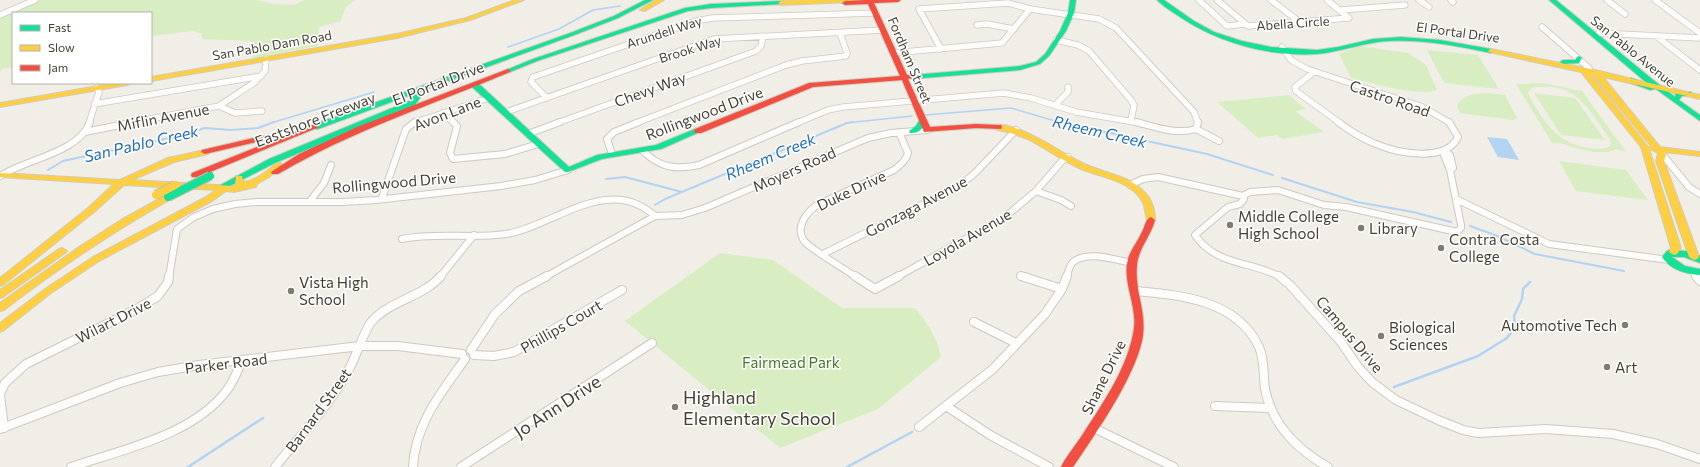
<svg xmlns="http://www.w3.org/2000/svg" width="1700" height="467" viewBox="0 0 1700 467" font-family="Commissioner,sans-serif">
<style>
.green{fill:#d9edc3;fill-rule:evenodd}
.water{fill:#b2d3f2}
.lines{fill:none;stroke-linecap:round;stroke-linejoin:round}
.stream-far2{stroke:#b2d3f2;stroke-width:1.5}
.stream-far1{stroke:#b2d3f2;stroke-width:2}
.stream{stroke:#b2d3f2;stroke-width:2.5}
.street-far2-casing{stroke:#cccac2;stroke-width:7}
.street-far1-casing{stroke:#cccac2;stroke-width:8}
.street-casing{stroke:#cccac2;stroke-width:10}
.fast-casing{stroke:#d0ccbc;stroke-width:2}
.slow-casing{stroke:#d0ccbc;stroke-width:2}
.jam-casing{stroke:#d0ccbc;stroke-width:2}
.street-far2{stroke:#fdfcfb;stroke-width:5.5}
.street-far1{stroke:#fdfcfb;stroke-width:6}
.street{stroke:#fdfcfb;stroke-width:8}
.fast{fill:#16e098;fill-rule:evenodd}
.slow{fill:#ffcf43;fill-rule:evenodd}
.jam{fill:#f24e42;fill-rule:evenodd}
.fast-bridge-casing{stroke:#cabe9f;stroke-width:10;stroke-linecap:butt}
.slow-bridge-casing{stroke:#cabe9f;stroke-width:10;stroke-linecap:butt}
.fast-bridge{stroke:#16e098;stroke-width:8}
.slow-bridge{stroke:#ffcf43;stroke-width:8}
.poi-dot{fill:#817c71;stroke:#fff;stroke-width:1.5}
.labels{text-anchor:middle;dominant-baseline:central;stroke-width:3;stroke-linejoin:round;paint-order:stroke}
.far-street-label{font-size:13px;fill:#453f32;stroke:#fff}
.street-label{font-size:15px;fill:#453f32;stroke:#fff}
.poi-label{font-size:15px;fill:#453f32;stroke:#fff;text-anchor:start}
.park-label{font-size:15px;fill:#3c7c21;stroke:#fff}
.water-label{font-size:16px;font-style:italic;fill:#226ebb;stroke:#fff}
.near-poi-label{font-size:18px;fill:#453f32;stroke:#fff;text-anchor:start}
.near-street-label{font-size:18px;fill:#453f32;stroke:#fff}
</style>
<rect width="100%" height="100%" fill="#f0eee6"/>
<path class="green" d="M35 0H256L273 4 295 5 304 0H356C346 5 343 11 341 21L319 27 318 46 252 58 251 41 202 39V34L193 31 151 36V13H13V67L2 69 0 72V15Z
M1359 46 1408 53 1426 65 1437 90C1419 97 1372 83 1351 78L1339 54Z
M1427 50 1478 55 1499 89 1444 83Z
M1516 84C1526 85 1535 82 1546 84 1559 85 1571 90 1582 91L1626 152 1617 149 1608 152H1593L1575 148 1560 143H1552ZM1536 87C1577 82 1589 110 1610 139L1611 143 1610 146C1604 150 1596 149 1589 148 1557 144 1542 120 1528 93L1531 88Z
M1488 93 1505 95 1517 118 1513 120 1460 113 1457 106C1464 93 1475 94 1488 93Z
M1534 93 1575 98 1605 140 1561 135Z
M1289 95 1306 109 1295 111 1324 132 1282 139 1277 135 1258 138 1217 102Z
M1559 161 1626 170 1648 200 1576 191Z
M720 253 773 260 842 308H915C928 324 937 337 941 357L878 409 780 448 625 321Z"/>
<path class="water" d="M1487 137 1507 139 1519 160 1498 157Z"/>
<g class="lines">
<path class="stream-far2" d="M508 47 559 29 593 10 620 6
M925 115 1011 108 1062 123
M271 123 374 92
M846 123 912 116"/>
<path class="stream-far1" d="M1059 122 1207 154 1273 175
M48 170 63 161 179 136 205 128 231 130 258 128 274 122
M1282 178 1357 202 1413 212 1451 222
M606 179 625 177 682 192
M655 205 665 199 847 123 853 122
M1470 226 1495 235 1535 254 1624 271"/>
<path class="stream" d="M1394 387 1478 356 1507 338 1515 327 1514 316 1522 299 1523 289 1530 282
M188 467 263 418
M847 467 912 432"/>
<defs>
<path id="street-far2" d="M1199 0 1227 26 1245 24
M1217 0 1248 26 1349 18 1327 0
M1271 0 1301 23
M1419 0 1429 7
M1451 0 1453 2
M1607 0 1625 14
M1655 0 1700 33
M1341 10 1405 5
M0 15 35 0
M977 25 987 24 1014 29
M1542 27 1589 68
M1599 33 1700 38
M1656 36 1700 70
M1056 40 1078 45 1089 51 1131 100 1134 105 1131 121
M1282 47 1291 60 1307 69 1423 107 1450 123
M941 49 919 9 1008 3 1030 9 1099 19 1116 28 1194 112 1198 123
M893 53 1002 43 1030 9
M1314 72 1295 87 1296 91 1340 123
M547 98 531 82 533 77 696 21 712 18 876 13
M94 104 261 76
M1055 105 1068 92V87
M219 106 235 113 262 111
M506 112 714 39 883 30
M443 113 454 123
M89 123 99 92 97 88
M129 123 219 106 255 82 265 71 266 59
M413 123 489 98
M557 123 756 51 761 46 763 36
M636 123 786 65 802 61 846 56 847 53 840 33
M797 123 828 110 843 107 1004 93 1031 98 1076 112 1140 123"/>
<path id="street-far1" d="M453 122 457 126 450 153 453 159 505 154 538 144
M1136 122C1156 127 1176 135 1196 129L1198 122
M1338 122C1350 131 1363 139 1376 144 1397 153 1446 163 1458 137L1449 122
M1196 129 1219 141
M85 132 135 122
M528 134 560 122
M643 151C660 168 676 170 699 165L799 122
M1445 151 1450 155 1453 168 1450 170
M612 154 607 139 614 132 639 122
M1662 154 1689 187 1700 194
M0 176C26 159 79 153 90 122
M1130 185 1143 179 1158 177 1243 196
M1036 191 1061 200 1071 206
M1243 196 1244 199 1240 204 1228 207 1195 235C1216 266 1251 261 1281 277
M1243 196 1250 192 1278 190 1324 205 1346 207 1457 232 1461 228V225L1450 170 1444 155 1445 151
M382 198 406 129 415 122
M1456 199 1549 244 1669 260
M310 201 324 183 331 165
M402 239C437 232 471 239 506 234 555 226 608 173 655 216
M823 254 958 187 975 173 1016 130
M1693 272 1697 277
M1021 276 1023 277
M169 277 177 229 194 217 213 209 235 204 257 202H343L376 200 501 186 535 180 568 170
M440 277 474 235
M545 277 655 216 682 215 705 208 868 138 891 133 927 130
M856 277C845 269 812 250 805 242 794 228 806 213 817 205L894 170C900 165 906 161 908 153L899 132
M897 277 1005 217 1036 191 1062 161 1068 157
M1067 277C1068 272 1070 265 1073 262 1088 250 1115 260 1132 263"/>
<path id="street" d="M855 276 875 289 899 276
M1021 276 1062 289
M1279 276 1290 285 1341 342 1358 367 1373 383 1396 400 1438 420 1463 430 1478 433 1546 429 1613 434 1657 444 1700 459
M1696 276 1700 281
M1135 291C1181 295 1237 300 1259 347 1265 360 1263 375 1265 389 1272 425 1298 450 1328 467
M974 322 1016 343
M471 350 495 314 519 291 547 276
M474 355 494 356 514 352 622 290
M0 394 5 383 26 364 137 309 158 296 168 282 169 276
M0 395 4 428
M946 406 990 435 1049 467
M1215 406 1269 408
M919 427 993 369 1045 314 1062 289 1067 276
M1094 428 1174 467
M0 429 120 383 158 372 199 365 360 346H398L462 354
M71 467C121 450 194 435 227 390 234 381 238 370 242 360
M275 467C299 437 328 407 347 373 355 360 364 330 372 321 391 300 423 297 441 276
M413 467C415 424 441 393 465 359
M461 467 652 343"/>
<path id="fast" d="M645 0H653L618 18 577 34 318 129H315L311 127 312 125 573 32 614 16Z
M1070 0H1076L1074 13 1066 31 1049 56 1040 64 1020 70 912 79 908 77 912 75 1020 66 1036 62 1045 54 1060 31 1068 13Z
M1157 0H1164L1194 21 1214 32 1242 41 1271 47 1317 50 1338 47 1373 39 1401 37 1440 40 1491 49 1494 51 1491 53C1457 46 1423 39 1389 41 1364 42 1341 52 1317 54 1267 57 1215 42 1174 13 1168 9 1162 5 1157 0Z
M1549 0H1556L1652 79 1675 97 1676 92H1691V96H1682L1679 100 1700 115V121L1656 89 1650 90 1628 82 1627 80 1631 78 1648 84Z
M781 1 784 3 783 4 711 8 688 11 537 61 510 72H506L504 71 533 59 685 8 711 4Z
M1579 56 1582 58 1579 63 1563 64 1560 62 1563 60H1575L1577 57Z
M472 83H478L569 167 597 155 656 145 695 129H701L702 131 661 149 602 159 568 172H565L472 87Z
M415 93H418L422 95 415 105 275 163 222 190H216L215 188 269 159 409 101Z
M920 119H923L927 121C923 128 919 134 910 133L909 131 916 126Z
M1670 250 1686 251 1700 256V263L1684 257H1672L1685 266 1700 269V275C1685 274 1671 270 1662 257L1667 251Z"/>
<path id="slow" d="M515 0H524L470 20 397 38 151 81V77L397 34 466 18Z
M656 0H664L645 11 640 10Z
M808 0H854L851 2 781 5 778 3 781 1Z
M1491 49 1595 70 1700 95V99L1603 77 1660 147 1700 152V156L1664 152 1666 154 1664 161 1699 257 1697 259 1694 260 1689 257 1656 161 1658 154 1655 151 1649 149 1681 248 1677 254 1674 255 1669 252 1671 248 1641 147 1581 72 1489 52 1488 51ZM1590 74 1593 75 1651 146 1649 148Z
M115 83H131L127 85 0 107V103Z
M995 125C1018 121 1065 156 1087 165 1105 173 1125 175 1140 188 1150 196 1155 207 1155 220L1151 223 1148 222C1143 211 1148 206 1137 194 1122 179 1100 177 1081 169 1063 161 1047 149 1030 140 1019 135 1007 132 995 129L994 127Z
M205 150H208L209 152 208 154 174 162 132 180 234 186H237L235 184 236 176H242L243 182C256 181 267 171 277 163H280L284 165 269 177 257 184 256 187 234 192 226 191 212 201 99 261 51 293 4 330 0 332V323L45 289 93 257 206 197 216 190 124 185 94 212 3 285 0 286V278L88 208 114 184 0 177V173L120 180 168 158Z
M168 194 171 195 172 197 171 199C113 232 57 269 4 310L0 311V303L79 247 121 220Z
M62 248 67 251 65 253 3 297 0 298V290L59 249Z"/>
<path id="jam" d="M865 0H901L898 2 874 3 907 75H912L916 77 908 79 930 127 976 124 998 125H1001L1002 127 1001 129 976 128 924 132 902 80 813 87 701 133H695L694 131 695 129 809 83 900 76 868 4 845 5 842 3 845 1Z
M508 69 510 70V72C432 105 351 131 278 174H272L271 172 299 154 357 127Z
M312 125H315L319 127 198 177H192L191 175 192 173Z
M262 136H265L266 138 265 140 205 154 201 152 202 150Z
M1151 217 1155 220C1151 236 1138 249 1137 265 1134 291 1148 313 1142 341 1133 380 1096 433 1073 467H1061C1067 455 1076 445 1083 434 1103 403 1129 366 1134 328 1137 305 1122 282 1128 259 1131 249 1138 241 1142 232 1145 227 1145 219 1151 217Z"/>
</defs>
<use href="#street-far2" class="street-far2-casing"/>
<use href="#street-far1" class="street-far1-casing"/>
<use href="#street" class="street-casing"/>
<use href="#fast" class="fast-casing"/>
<use href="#slow" class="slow-casing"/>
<use href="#jam" class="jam-casing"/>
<use href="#street-far2" class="street-far2"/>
<use href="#street-far1" class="street-far1"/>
<use href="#street" class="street"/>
<use href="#fast" class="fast"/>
<use href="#slow" class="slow"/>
<use href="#jam" class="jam"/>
<defs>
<path id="fast-bridge" d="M168 197 210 176"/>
<path id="slow-bridge" d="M156 195 175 185"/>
</defs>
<use href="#fast-bridge" class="fast-bridge-casing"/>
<use href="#slow-bridge" class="slow-bridge-casing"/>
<use href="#fast-bridge" class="fast-bridge"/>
<use href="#slow-bridge" class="slow-bridge"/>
</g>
<g class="poi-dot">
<circle cx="1230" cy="225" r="4"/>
<circle cx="1361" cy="228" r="4"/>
<circle cx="1441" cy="248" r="4"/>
<circle cx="291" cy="291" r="4"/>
<circle cx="1625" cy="325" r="4"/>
<circle cx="1381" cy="336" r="4"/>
<circle cx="1607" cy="367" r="4"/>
<circle cx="675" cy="407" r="4"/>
</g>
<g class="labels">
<g class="far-street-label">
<text transform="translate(1293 23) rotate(-4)">Abella Circle</text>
<text transform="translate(664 32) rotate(-18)">Arundell Way</text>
<text transform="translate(1458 32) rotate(8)">El Portal Drive</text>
<text transform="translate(272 45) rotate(-10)">San Pablo Dam Road</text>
<text transform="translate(690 49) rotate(-17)">Brook Way</text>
<text transform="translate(1633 51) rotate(39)">San Pablo Avenue</text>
<text transform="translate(910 60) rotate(67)">Fordham Street</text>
</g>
<g class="street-label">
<text transform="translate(438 83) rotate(-21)">El Portal Drive</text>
<text transform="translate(650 89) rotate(-20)">Chevy Way</text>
<text transform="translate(1390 98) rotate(19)">Castro Road</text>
<text transform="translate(447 113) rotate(-21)">Avon Lane</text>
<text transform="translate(704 113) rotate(-21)">Rollingwood Drive</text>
<text transform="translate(163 117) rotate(-11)">Miflin Avenue</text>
<text transform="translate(315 119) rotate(-21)">Eastshore Freeway</text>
<text transform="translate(794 169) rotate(-24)">Moyers Road</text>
<text transform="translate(394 182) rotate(-5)">Rollingwood Drive</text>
<text transform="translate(851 190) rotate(-25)">Duke Drive</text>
<text transform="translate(916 206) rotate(-28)">Gonzaga Avenue</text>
<text transform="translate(967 237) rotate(-30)">Loyola Avenue</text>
<text transform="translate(113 320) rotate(-27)">Wilart Drive</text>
<text transform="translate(561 326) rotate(-30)">Phillips Court</text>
<text transform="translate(1350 334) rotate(50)">Campus Drive</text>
<text transform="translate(226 363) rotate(-7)">Parker Road</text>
<text transform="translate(1103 377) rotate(-64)">Shane Drive</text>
<text transform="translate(318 410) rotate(-54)">Barnard Street</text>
</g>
<g class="poi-label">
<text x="1238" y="216">Middle College<tspan x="1238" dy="17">High School</tspan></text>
<text x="1369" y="228">Library</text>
<text x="1449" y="239">Contra Costa<tspan x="1449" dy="17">College</tspan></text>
<text x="299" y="282">Vista High<tspan x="299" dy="17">School</tspan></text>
<text x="1617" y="325" text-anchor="end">Automotive Tech</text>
<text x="1389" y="327">Biological<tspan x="1389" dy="17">Sciences</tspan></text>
<text x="1615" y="367">Art</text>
</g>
<g class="park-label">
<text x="791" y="362">Fairmead Park</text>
</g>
<g class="water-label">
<text transform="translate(1100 131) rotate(13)">Rheem Creek</text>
<text transform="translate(141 143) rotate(-13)">San Pablo Creek</text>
<text transform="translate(770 156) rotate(-23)">Rheem Creek</text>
</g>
<g class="near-poi-label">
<text x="683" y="397">Highland<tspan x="683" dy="21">Elementary School</tspan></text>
</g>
<g class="near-street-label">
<text transform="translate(557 406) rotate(-33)">Jo Ann Drive</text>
</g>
</g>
<rect x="12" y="12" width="140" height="72" fill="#ffffff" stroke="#b5b2ad"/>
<rect x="20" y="25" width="20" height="6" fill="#16e098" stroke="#b5b2ad"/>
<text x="48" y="32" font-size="12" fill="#453f32">Fast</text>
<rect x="20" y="45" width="20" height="6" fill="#ffcf43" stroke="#b5b2ad"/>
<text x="48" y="52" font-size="12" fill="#453f32">Slow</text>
<rect x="20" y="65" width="20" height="6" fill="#f24e42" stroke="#b5b2ad"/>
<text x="48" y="72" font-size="12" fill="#453f32">Jam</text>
</svg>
